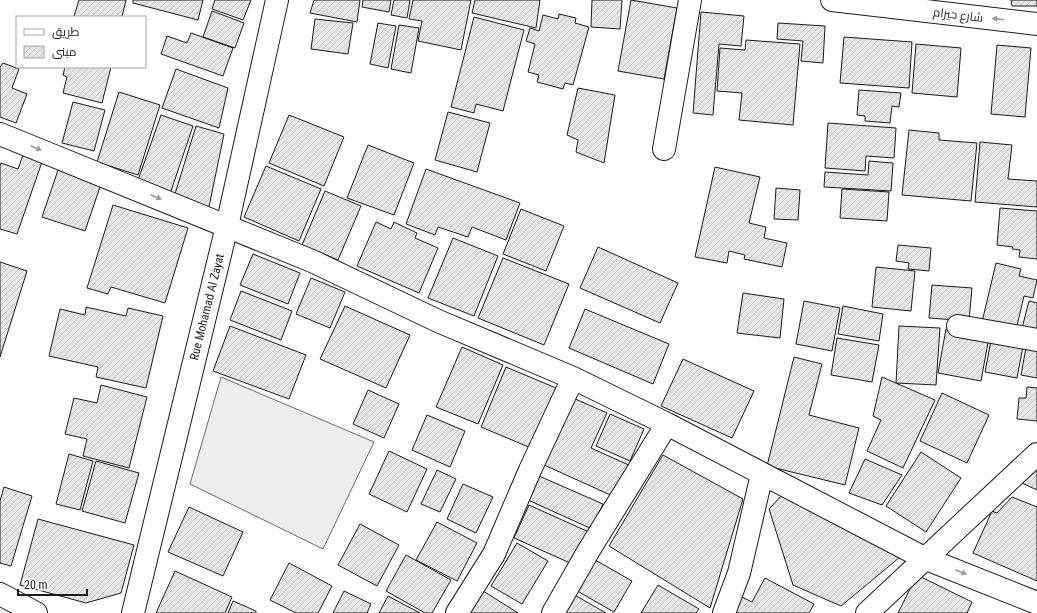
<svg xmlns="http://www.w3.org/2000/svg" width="1037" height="613" viewBox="0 0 1037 613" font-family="'Roboto Condensed',Cairo,sans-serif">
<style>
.pitch{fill:#ededed;stroke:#6a6a6a}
.building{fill:url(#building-hatch);stroke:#1a1a1a}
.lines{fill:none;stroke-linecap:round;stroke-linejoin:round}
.minor-casing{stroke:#1a1a1a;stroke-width:24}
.major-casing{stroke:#1a1a1a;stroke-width:24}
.minor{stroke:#fff;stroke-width:22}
.major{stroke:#fff;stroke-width:22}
.oneway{fill:#989898}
.labels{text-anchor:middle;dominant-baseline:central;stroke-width:3;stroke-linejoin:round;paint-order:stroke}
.street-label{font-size:12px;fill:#1a1a1a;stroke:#fff}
</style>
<defs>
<pattern id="building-hatch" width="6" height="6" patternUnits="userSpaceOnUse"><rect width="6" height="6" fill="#e6e6e6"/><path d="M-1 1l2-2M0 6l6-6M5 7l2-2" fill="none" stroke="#c5c5c5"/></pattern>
</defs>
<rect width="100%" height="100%" fill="#fff"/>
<path class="pitch" d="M221 377 374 442 323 549 190 484Z"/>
<path class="building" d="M79 0H126L122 17H77L74 16Z
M133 0H203L198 20 133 3Z
M215 0H251L243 20 212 9Z
M314 0H360L357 22 310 13Z
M363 0H391L389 12 362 7Z
M394 0H410L407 18 391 15Z
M413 0H471L461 50 418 41 422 21 409 19Z
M475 0H540L536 28 472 13Z
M592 0H622L620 29 591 27Z
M631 0 677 8 664 79 618 71Z
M1011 0H1037V6H1012Z
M212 11 244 23 235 48 203 37Z
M701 12 744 16 741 46 719 44 713 115 693 113Z
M559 14 576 18 575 23 589 27 573 85 565 83 563 89 537 82 539 75 528 72 535 44 526 41 530 28 539 31 543 15 558 19Z
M474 17 524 30 503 111 476 104 474 113 451 107Z
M315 19 353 23 348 54 311 49Z
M378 23 396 26 388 68 370 64Z
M778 23 825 26 823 63 801 61 803 41 777 39Z
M399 25 419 28 411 73 391 69Z
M191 33 233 48 223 76 161 54 167 36 187 43Z
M844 37 912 42 909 88 840 83Z
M746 40 800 44 793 125 739 120 742 93 717 91 720 48 745 50Z
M916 44 961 48 957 97 912 93Z
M997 45 1031 48 1025 117 991 114Z
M3 63 19 69 12 88 27 94 16 123 0 117V67Z
M65 67H111L102 103 63 93 67 77 63 75Z
M176 69 228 88 219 128 162 108Z
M578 88 615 95 604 163 576 152 578 140 567 135Z
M859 90 901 93 899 107 892 106 890 123 865 121V116L857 115Z
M119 92 160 105 138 175 97 162Z
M73 102 105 110 94 151 62 143Z
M448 112 490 123 477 172 435 160Z
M161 115 193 126 170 194 137 183Z
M289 115 344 137 324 186 269 163Z
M828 123 896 128 894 158 866 156 865 171 825 168Z
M196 126 224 134 209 207 174 197Z
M909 130 939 133V140L977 143 971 201 902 195Z
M980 142 1012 145 1008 179 1037 181V207L975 202Z
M368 145 414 163 394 215 347 198Z
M24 152 43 159 17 234 0 229V166L1 163 18 169Z
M869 161 893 163 891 191 824 187 825 172 868 175Z
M266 166 321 189 299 241 244 217Z
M715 167 760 177 749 223 766 227 764 238 787 243 782 267 744 259 745 255 729 251 727 263 695 257Z
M426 169 520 203 506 240 472 227 468 237 438 227 435 235 406 224Z
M58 170 101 184 85 231 42 217Z
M776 188 800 190 798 220 774 219Z
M842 189 889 192 887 221 840 218Z
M325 191 361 206 338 260 302 245Z
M113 205 188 228 165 303 111 287 108 294 87 288Z
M1000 208 1037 211V259L1019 257 1020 250 1012 249 1013 247 997 245Z
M521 209 564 226 546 271 503 254Z
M376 222 391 229 394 222 417 233 415 238 438 248 419 293 357 266Z
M453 238 498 256 474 316 428 298Z
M898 245 931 248 929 271 908 269 909 263 896 261Z
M598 247 678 283 660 323 580 288Z
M253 254 300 273 288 304 240 285Z
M503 258 569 284 544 345 478 318Z
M0 262 27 271 0 357Z
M996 263 1021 269 1019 276 1037 280 1033 298 1024 296 1016 330 982 322Z
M876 267 915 271 911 311 872 307Z
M311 278 345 292 330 328 296 314Z
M932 285 972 288 969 321 929 318Z
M241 291 292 311 281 340 230 320Z
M743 293 784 299 780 338 737 333Z
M804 301 840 308 832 351 796 344Z
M1029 301 1037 303V336L1021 332Z
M345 306 410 335 386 388 320 359Z
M843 306 883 314 879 341 838 334Z
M86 307 126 316 128 308 163 316 146 388 96 377 98 367 49 356 60 309 85 315Z
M585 309 669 344 653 384 569 348Z
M230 326 306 355 289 399 213 371Z
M899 326 940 328 936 385 896 383Z
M946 329 989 337 981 381 938 373Z
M992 335 1024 341 1017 378 985 372Z
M837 338 879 345 872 382 831 375Z
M1027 342 1037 344V378L1021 375Z
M462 347 503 365 478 424 436 407Z
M794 357 822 364 809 415 859 428 845 485 767 466Z
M683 359 754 391 732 438 661 406Z
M506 367 556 388 531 448 481 427Z
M882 377 935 400 903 468 867 451 881 420 873 416Z
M101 385 147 397 129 468 83 456 87 439 65 434 74 398 97 403Z
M1027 387 1037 388V421L1017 419 1019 398H1026Z
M368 390 399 404 384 438 353 424Z
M942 393 989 415 967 463 920 441Z
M573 398 607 413 591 448 631 466 617 498 542 464Z
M610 414 644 429 630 461 596 446Z
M427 415 465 431 450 467 412 450Z
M389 451 427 469 407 512 369 494Z
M921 452 961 478 926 532 886 506Z
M69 454 93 461 80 510 56 504Z
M663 455 743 499 710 608 609 546Z
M865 459 902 475 882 505 849 493Z
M96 461 139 473 125 523 82 511Z
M1037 468V490L1022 483Z
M437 470 456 479 440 512 421 504Z
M539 476 603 504 592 529 528 500Z
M463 484 493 497 476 533 447 519Z
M4 487 32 496 11 566 0 563V501Z
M782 495 900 557 841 606 793 585 769 509Z
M1012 497 1037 507V581L973 553 992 511 997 513Z
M529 505 591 533 577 566 514 538Z
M189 507 243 532 223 576 168 552Z
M38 519 134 545 121 593 86 603 20 585Z
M437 522 477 543 457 581 416 560Z
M360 524 399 545 377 586 338 565Z
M517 543 548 561 522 604 491 586Z
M406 555 451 580 432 613H425L386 591Z
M590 557 632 581 614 612 572 588Z
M289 563 332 586 318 613H296L270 600Z
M175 571 232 597 225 613H156Z
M917 575 972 602 967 613H898Z
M765 578 814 604 809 613H732L740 596 752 602Z
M658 585 699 609 696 613H641Z
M480 589 518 613H465Z
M344 591 371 604 367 613H333Z
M571 593 606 613H559Z
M388 596 420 613H379Z
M233 601 256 611V613H228Z"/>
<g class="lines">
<defs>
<path id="minor" d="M832 0 1037 24
M0 134 312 261 438 321 573 378 667 424 924 558 1037 603
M664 149 690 0
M958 326 1037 340
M0 594 36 613
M457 613 494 554 530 470 573 378
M553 613 589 550 667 424
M724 613 739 573 762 474
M867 613 1037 454"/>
<path id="major" d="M133 613 227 226 277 0"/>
</defs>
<use href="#minor" class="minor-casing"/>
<use href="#major" class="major-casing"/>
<use href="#minor" class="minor"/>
<use href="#major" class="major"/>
</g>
<defs><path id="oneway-solid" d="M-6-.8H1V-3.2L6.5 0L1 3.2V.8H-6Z"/></defs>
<g class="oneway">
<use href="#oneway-solid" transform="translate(998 19) rotate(-173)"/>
<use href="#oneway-solid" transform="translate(36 148) rotate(22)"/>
<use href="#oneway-solid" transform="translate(156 197) rotate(22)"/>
<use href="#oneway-solid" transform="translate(961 572) rotate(22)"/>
</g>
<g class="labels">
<g class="street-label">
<text transform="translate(958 15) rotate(7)">شارع حيرام</text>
<text transform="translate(207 307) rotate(-76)">Rue Mohamad Al Zayat</text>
</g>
</g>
<rect x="16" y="16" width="130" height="52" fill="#ffffff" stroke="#a3a3a3"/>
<rect x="24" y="29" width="20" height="6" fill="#ffffff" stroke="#a3a3a3"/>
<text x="52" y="36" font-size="12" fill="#1a1a1a">طريق</text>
<rect x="24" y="46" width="20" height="12" fill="url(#building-hatch)" stroke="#a3a3a3"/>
<text x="52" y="56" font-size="12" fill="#1a1a1a">مبنى</text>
<path d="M18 589v6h69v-6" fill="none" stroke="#1a1a1a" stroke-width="2"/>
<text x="24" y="589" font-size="12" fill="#1a1a1a" stroke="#ffffff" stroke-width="3" paint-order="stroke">20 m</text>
</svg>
